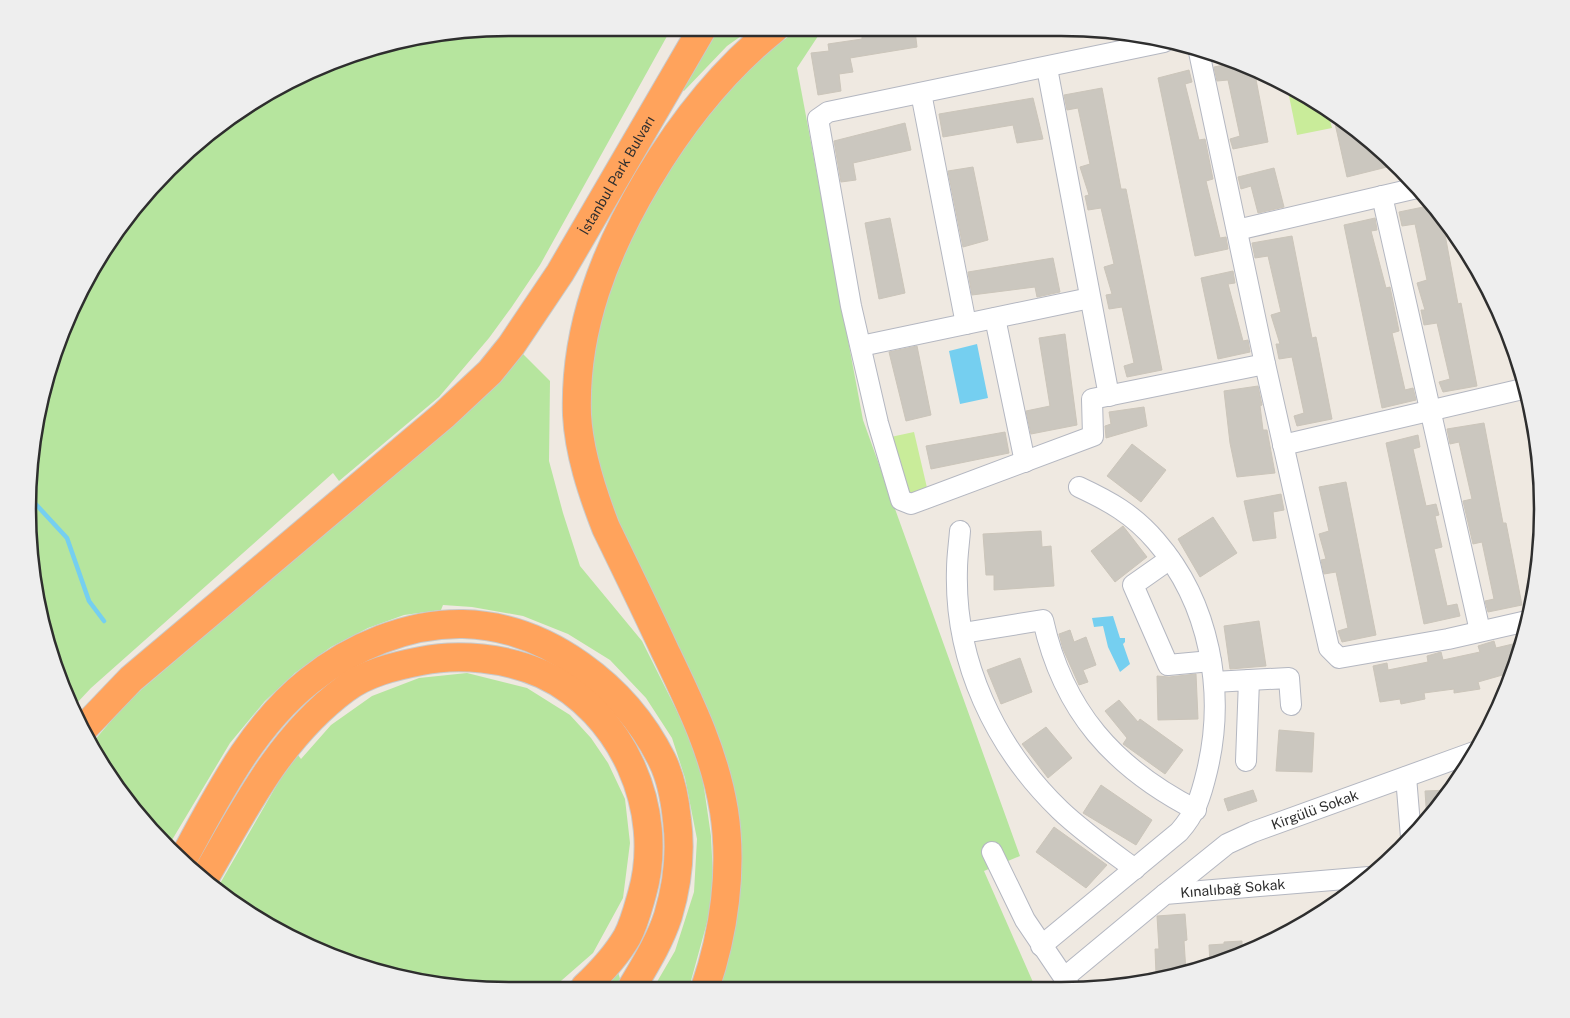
<svg xmlns="http://www.w3.org/2000/svg" width="1570" height="1018" viewBox="0 0 1570 1018" font-family="'Public Sans',sans-serif">
<style>
.green{fill:#b6e59e}
.pitch{fill:#c9ec9a}
.water{fill:#75cff0}
.lines{fill:none;stroke-linecap:round;stroke-linejoin:round}
.stream{stroke:#75cff0;stroke-width:4.5}
.building{fill:#cbc7bf;stroke:#cbc5ba}
.minor-casing{stroke:#b4b7c1;stroke-width:22}
.highway-casing{stroke:#c9c9c9;stroke-width:30}
.minor{stroke:#fff;stroke-width:20}
.highway{stroke:#ffa35c;stroke-width:28}
.labels{text-anchor:middle;dominant-baseline:central;stroke-width:4.5;stroke-linejoin:round;paint-order:stroke}
.street-label{font-size:14px;fill:#2e2e2e;stroke:#fff}
.rim{fill:none;stroke:#2e2e2e;stroke-width:2.5}
</style>
<rect width="100%" height="100%" fill="#efe9e1"/>
<path class="green" d="M509 28 671 29 540 265 511 308 489 338 439 397 339 481 333 473 91 688 76 704 44 633 29 478 53 354 127 216 241 109 354 53Z
M710 29H751L727 46 684 91 675 87Z
M799 29 822 30 797 68 863 420 1020 856 984 871 1036 989 717 988 735 853 588 440V351L630 230 706 108 760 57Z
M520 351 550 381 549 461 563 513 580 566 642 641 686 729 702 774 711 836 714 897 689 988 654 987 675 951 694 892 697 839 685 778 672 738 646 698 610 660 568 634 523 616 472 607 443 605 441 610 404 615 368 628 331 647 295 673 265 701 230 743 169 845 108 776 93 742 128 701 376 490Z
M467 673 527 688 570 715 591 738 608 763 625 799 630 843 623 898 593 953 554 987 446 986 324 954 218 887 286 769 298 755 301 759 331 725 372 696 419 678Z
M618 972 621 982 618 987H606Z"/>
<path class="pitch" d="M1288 91 1329 116 1332 128 1297 135Z
M914 432 928 492 903 497 886 438Z"/>
<path class="water" d="M977 344 988 398 960 404 949 351Z
M1113 616 1120 638H1125V642L1123 644 1130 664 1120 672 1108 647 1103 626 1094 627 1092 618Z"/>
<g class="lines">
<path class="stream" d="M31 499 67 538 89 601 104 621"/>
</g>
<path class="building" d="M872 30H915L917 47 850 58 853 72 839 74 841 91 818 95 811 53 829 51 828 44 862 39V36L873 34Z
M1239 62 1254 69 1268 142 1233 149 1230 139 1240 136 1228 80 1217 81 1214 67Z
M1189 70 1192 82 1185 84 1199 140 1205 139 1213 179 1206 181 1220 238 1226 237 1228 249 1195 256 1158 78Z
M1102 88 1121 189H1126L1162 370 1127 377 1124 366 1134 363 1122 307 1109 309 1106 295 1112 294 1104 267 1114 264 1101 208 1088 210 1085 196 1089 195 1080 167 1090 164 1078 108 1067 110 1064 95Z
M1033 98 1043 139 1017 143 1013 125 943 137 939 114Z
M1334 119 1378 147 1395 165 1347 177Z
M905 123 911 150 853 163 856 180 841 182 834 141Z
M973 167 988 240 963 247 948 171Z
M1274 168 1284 207 1258 213 1251 186 1241 189 1238 177Z
M1433 205 1441 213 1458 304 1461 303 1477 386 1443 392 1439 382 1450 379 1437 323 1424 325 1421 310H1425L1417 283 1427 280 1415 224 1402 226 1399 212Z
M890 218 905 293 879 299 865 223Z
M1375 218 1377 230 1371 231 1386 288 1390 287 1399 331 1392 333 1405 390 1413 388 1416 400 1382 408 1344 225Z
M1292 236 1312 338 1316 337 1332 419 1297 426 1294 416 1304 413 1292 357 1279 359 1276 344H1280L1271 315 1281 312 1268 256 1255 258 1252 243Z
M1053 258 1060 292 1037 297 1035 287 972 295 968 272Z
M1233 271 1235 283 1228 284 1243 341 1248 340 1250 352 1218 359 1201 278Z
M1065 334 1077 425 1031 434 1026 411 1050 406 1039 338Z
M917 346 931 415 906 421 889 352Z
M1258 386 1262 405 1260 406 1263 430H1267L1275 473 1237 477 1230 443 1224 391Z
M1144 407 1147 426 1106 438 1105 426 1111 424 1109 412Z
M1484 423 1503 523H1506L1522 605 1488 612 1485 601 1494 599 1482 542 1473 544 1463 501 1472 499 1459 442 1450 444 1447 429Z
M1005 432 1009 453 931 469 926 446Z
M1418 435 1420 447 1413 449 1426 506 1436 504 1439 515 1435 516 1442 547 1434 549 1447 606 1457 604 1460 616 1424 624 1386 443Z
M1132 444 1166 470 1141 502 1107 476Z
M1346 482 1376 635 1342 642 1338 631 1348 628 1336 572 1324 574 1321 560 1326 559 1319 534 1329 531 1319 487Z
M1281 494 1284 510 1273 512 1276 538 1253 541 1244 501Z
M1213 517 1237 553 1200 577 1178 539Z
M1123 526 1147 557 1115 582 1091 551Z
M1041 531 1042 547 1051 546 1054 586 994 590V575H986L983 534Z
M1259 621 1266 666 1230 669 1224 626Z
M1070 630 1074 642 1086 637 1096 665 1083 670 1088 682 1079 685 1063 649 1059 634Z
M1494 641 1496 648 1517 643 1520 652 1513 672 1478 682 1480 689 1454 693V689L1424 693 1425 699 1401 704 1400 699 1380 702 1373 666 1387 663 1388 670 1428 662 1427 656 1441 652 1443 660 1480 652 1478 646Z
M1020 658 1032 692 1001 704 987 670Z
M1196 674 1198 719 1158 720 1157 676 1169 677Z
M1119 700 1138 722 1140 719 1183 750 1165 774 1123 744 1127 738 1105 711Z
M1046 727 1072 758 1048 778 1022 744Z
M1279 730 1314 733 1312 772 1276 771Z
M1101 785 1152 820 1136 845 1083 813Z
M1253 790 1257 801 1228 811 1224 799Z
M1449 790 1427 821 1425 791Z
M1054 827 1107 865 1086 888 1036 852Z
M1185 914 1187 940 1184 941 1186 972 1156 974 1155 949H1159L1157 916Z
M1242 941V953L1210 965 1209 945 1224 944V942Z"/>
<g class="lines">
<defs>
<g id="minor">
<path d="M1164 42 828 112 818 119 851 306 878 423 901 500 911 504 1093 436 1092 399 1265 364 1329 648 1339 658 1448 639 1527 621"/>
<path d="M1199 52 1265 364"/>
<path d="M1047 68 1109 396"/>
<path d="M921 93 966 324"/>
<path d="M1382 196 1480 631"/>
<path d="M1237 230 1417 188"/>
<path d="M995 318 1025 462"/>
<path d="M861 346 1090 298"/>
<path d="M1283 445 1527 388"/>
<path d="M960 531C959 544 957 557 957 569 954 661 995 747 1060 810 1083 832 1109 850 1135 869"/>
<path d="M1170 559 1133 585 1168 665 1211 661"/>
<path d="M963 633 1043 620C1063 711 1114 768 1196 810"/>
<path d="M1249 680 1289 678 1291 705"/>
<path d="M1214 682 1249 680 1246 761"/>
<path d="M1406 777 1411 837"/>
<path d="M992 852 1025 920 1071 988"/>
<path id="s1" d="M1165 894 1227 844 1253 832 1477 751"/>
<path d="M1041 946 1179 832C1196 813 1201 796 1207 771 1226 692 1210 603 1156 541 1133 514 1109 501 1079 487"/>
<path id="s2" d="M1065 977 1165 894 1369 877"/>
</g>
<g id="highway">
<path id="s3" d="M86 726 131 679 444 415 490 372 511 346 560 273 702 29"/>
<path d="M182 861C217 797 251 727 309 681 351 647 408 623 463 624 547 626 626 687 662 760 671 778 675 800 677 820 681 851 677 886 668 916 660 941 645 965 632 987"/>
<path d="M204 879C244 810 279 738 345 689 366 673 395 666 421 661 459 653 506 658 542 674 622 711 666 810 642 894 638 908 634 924 627 937 616 956 601 972 585 987"/>
<path d="M705 988C724 933 733 869 724 811 715 754 690 703 665 651 646 610 626 569 606 528 592 492 579 453 577 415 574 329 605 251 648 179 682 122 722 71 774 29"/>
</g>
</defs>
<use href="#minor" class="minor-casing"/>
<use href="#highway" class="highway-casing"/>
<use href="#minor" class="minor"/>
<use href="#highway" class="highway"/>
</g>
<g class="labels">
<g class="street-label">
<text stroke="none"><textPath href="#s3" startOffset="772">İstanbul Park Bulvarı</textPath></text>
<text stroke="none"><textPath href="#s1" startOffset="174">Kirgülü Sokak</textPath></text>
<text stroke="none"><textPath href="#s2" startOffset="198">Kınalıbağ Sokak</textPath></text>
</g>
</g>
<path d="M0 0H1570V1018H0ZM509 36H1061A473 473 0 0 1 1534 509V509A473 473 0 0 1 1061 982H509A473 473 0 0 1 36 509V509A473 473 0 0 1 509 36Z" fill="#eee" fill-rule="evenodd"/>
<path class="rim" d="M509 36H1061A473 473 0 0 1 1534 509V509A473 473 0 0 1 1061 982H509A473 473 0 0 1 36 509V509A473 473 0 0 1 509 36Z"/>
</svg>
